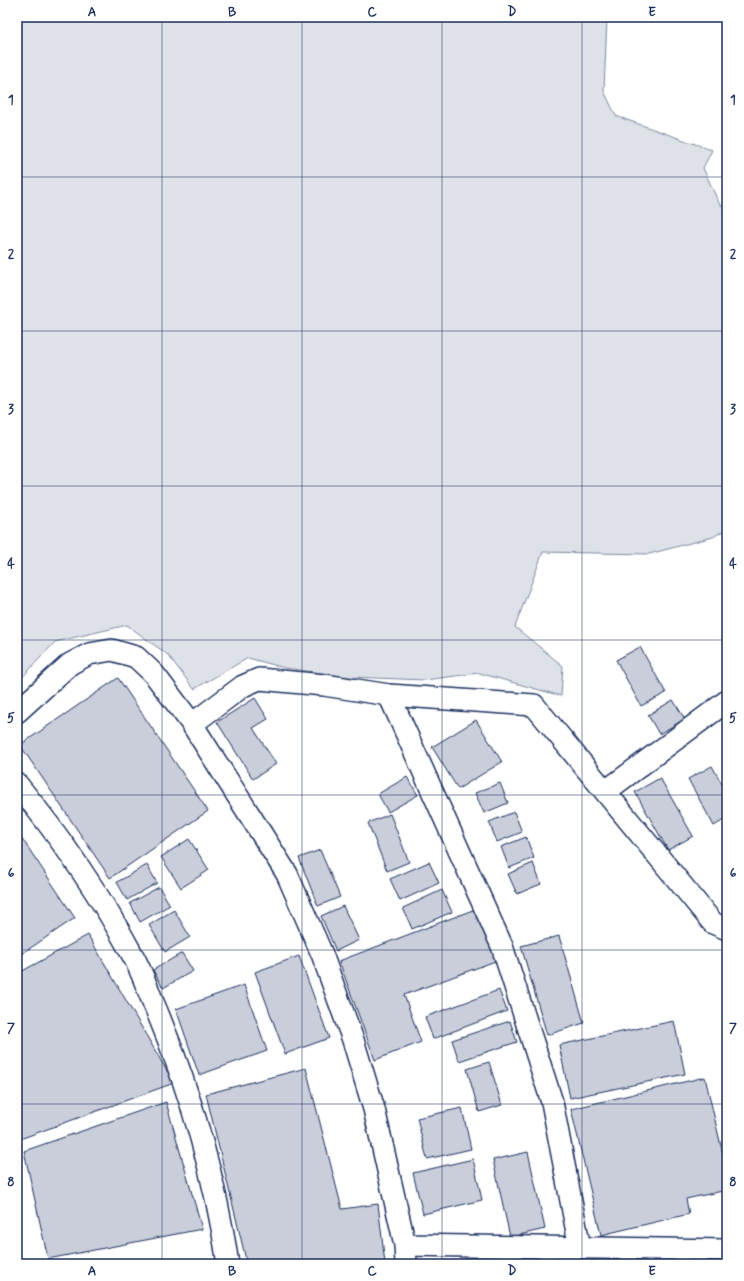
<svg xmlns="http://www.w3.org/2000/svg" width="744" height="1281" viewBox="0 0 744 1281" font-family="Mynerve,sans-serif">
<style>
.green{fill:#dee1e7;stroke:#7c88a2}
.building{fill:#caceda;stroke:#1b2f5e}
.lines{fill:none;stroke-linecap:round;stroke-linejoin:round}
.minor-casing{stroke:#1b2f5e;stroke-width:24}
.minor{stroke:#fff;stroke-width:21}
.grid{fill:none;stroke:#1b2f5e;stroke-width:1;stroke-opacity:0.55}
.neatline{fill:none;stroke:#1b2f5e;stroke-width:1.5}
.grid-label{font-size:13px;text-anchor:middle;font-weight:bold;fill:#1b2f5e}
</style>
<rect width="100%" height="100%" fill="#fff"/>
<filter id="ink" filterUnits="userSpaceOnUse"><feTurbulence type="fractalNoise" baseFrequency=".025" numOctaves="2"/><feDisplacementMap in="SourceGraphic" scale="8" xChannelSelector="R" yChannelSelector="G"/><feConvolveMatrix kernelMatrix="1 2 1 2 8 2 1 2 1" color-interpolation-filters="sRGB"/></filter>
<g filter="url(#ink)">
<path class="green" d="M17 17H607L604 91 616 116 712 150 703 168 719 203 727 210V529L713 537 649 554 543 552 515 627 563 666 561 696 479 673 425 680 351 677 285 668 248 658 194 689 168 655 127 625 55 642 17 683Z"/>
<path class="building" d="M640 647 666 693 641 706 616 660Z
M118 678 208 811 110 878 20 745Z
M255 698 268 719 253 728 276 764 253 779 217 722Z
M673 700 685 719 659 734 648 715Z
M476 720 502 762 458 789 432 747Z
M712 766 727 793V818L714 826 688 779Z
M407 777 418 795 388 812 378 794Z
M660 778 693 836 668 850 635 792Z
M500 783 508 803 484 813 475 793Z
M514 812 522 832 497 842 489 822Z
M390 814 409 862 387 871 368 823Z
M17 831 75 918 17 957Z
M526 837 534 858 509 868 501 847Z
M189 839 209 870 181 888 161 857Z
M320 850 340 897 318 906 299 858Z
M429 862 439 883 400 901 390 879Z
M533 863 541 884 517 894 508 874Z
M147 865 157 883 127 900 117 882Z
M159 887 170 905 140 922 130 903Z
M442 890 452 912 412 929 403 908Z
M343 906 359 940 336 951 321 916Z
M478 908 498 960 404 995 421 1042 375 1060 339 961Z
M174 910 190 937 165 952 149 925Z
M88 935 174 1083 20 1139 17 1133V974Z
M559 936 584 1023 547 1035 521 946Z
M182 953 193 971 163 988 153 970Z
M299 956 329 1038 285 1054 255 972Z
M244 985 267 1051 199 1075 176 1009Z
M499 990 507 1011 433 1039 425 1017Z
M510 1021 517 1042 459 1061 452 1040Z
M674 1021 685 1074 570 1098 559 1045Z
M489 1062 502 1105 479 1112 467 1069Z
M306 1068 342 1209 378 1204 385 1264H247L206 1094Z
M705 1077 727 1172V1190L686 1199 689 1214 601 1235 571 1109Z
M166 1102 202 1229 48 1259 24 1151Z
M462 1108 471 1149 427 1159 417 1118Z
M528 1152 545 1229 510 1237 493 1160Z
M473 1159 482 1200 423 1214 413 1173Z"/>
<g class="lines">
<defs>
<path id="minor" d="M389 695 502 946 552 1102 580 1248
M17 712 70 664 89 654 112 650 136 657 154 674 192 724 287 874 322 954 353 1040 374 1109 405 1245 406 1264
M192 724 243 686 259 679 324 685 389 695 534 705 713 923 727 929
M17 784C61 838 99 893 132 954 142 971 148 991 156 1009 190 1091 215 1176 228 1264
M606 791 727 701
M405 1245 727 1250"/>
</defs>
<use href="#minor" class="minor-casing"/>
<use href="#minor" class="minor"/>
</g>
</g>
<path class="grid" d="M162 17V1264M302 17V1264M442 17V1264M582 17V1264M17 177H727M17 331H727M17 486H727M17 640H727M17 795H727M17 950H727M17 1104H727"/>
<rect width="744" height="1281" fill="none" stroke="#fff" stroke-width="44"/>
<rect x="22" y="22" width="700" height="1237" class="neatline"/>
<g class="grid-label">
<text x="92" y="16">A</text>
<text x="232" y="16">B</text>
<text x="372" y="16">C</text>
<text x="512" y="16">D</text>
<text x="652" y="16">E</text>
<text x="11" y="104">1</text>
<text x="733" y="104">1</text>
<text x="11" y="258">2</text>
<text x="733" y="258">2</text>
<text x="11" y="413">3</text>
<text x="733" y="413">3</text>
<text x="11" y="568">4</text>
<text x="733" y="568">4</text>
<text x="11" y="722">5</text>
<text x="733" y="722">5</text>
<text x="11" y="877">6</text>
<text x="733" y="877">6</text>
<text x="11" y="1032">7</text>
<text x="733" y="1032">7</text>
<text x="11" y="1186">8</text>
<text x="733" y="1186">8</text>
<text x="92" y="1275">A</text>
<text x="232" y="1275">B</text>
<text x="372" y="1275">C</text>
<text x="512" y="1275">D</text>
<text x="652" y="1275">E</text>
</g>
</svg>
